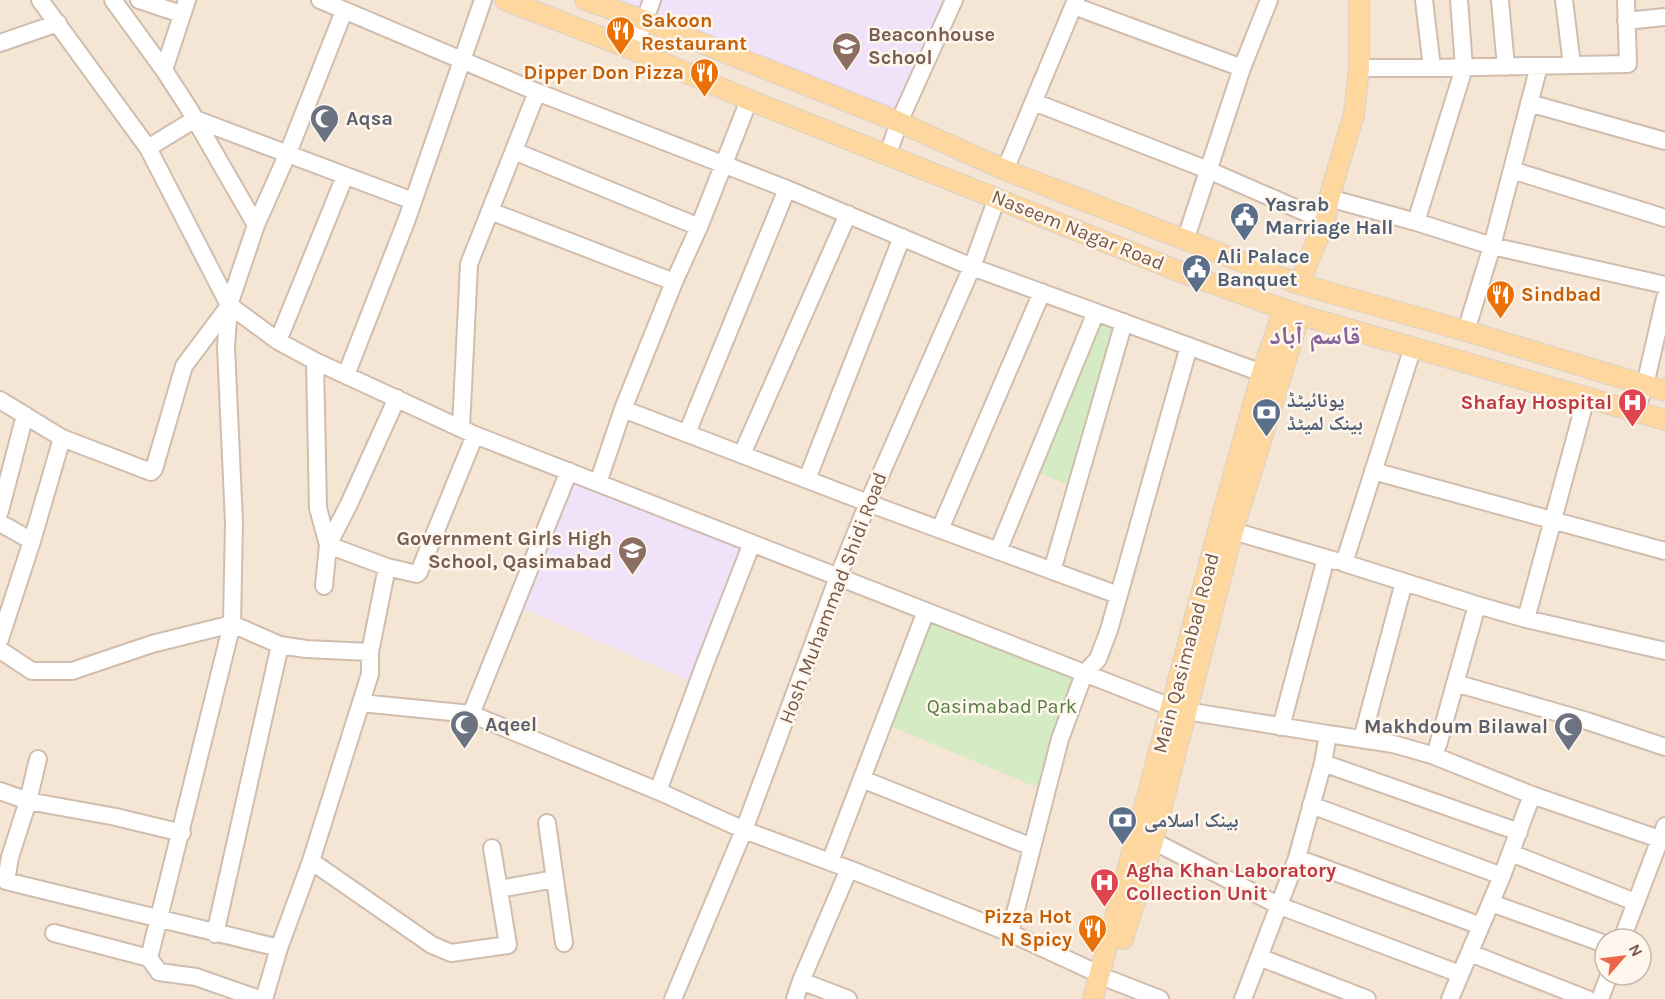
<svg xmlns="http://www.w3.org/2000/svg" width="1665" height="999" viewBox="0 0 1665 999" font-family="Karla,'Noto Naskh Arabic',sans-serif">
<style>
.residential{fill:#f5e5d4;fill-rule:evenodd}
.education{fill:#f0e2f9}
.green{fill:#d4ebc3}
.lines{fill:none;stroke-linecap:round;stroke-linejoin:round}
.minor-casing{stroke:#d1bdae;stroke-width:20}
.major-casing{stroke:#d9d1cc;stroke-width:22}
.minor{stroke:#fff;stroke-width:16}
.major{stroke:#fdd79d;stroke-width:20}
.labels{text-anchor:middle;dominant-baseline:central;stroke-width:5;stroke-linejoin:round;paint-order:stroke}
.food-label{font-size:20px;font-weight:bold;fill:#c56008;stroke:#fff7ed;text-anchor:start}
.education-label{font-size:20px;font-weight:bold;fill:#785e54;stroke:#fff7ed;text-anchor:start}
.worship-label{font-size:20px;font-weight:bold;fill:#5b616d;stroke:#fff7ed;text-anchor:start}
.service-label{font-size:20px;font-weight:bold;fill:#4e5e75;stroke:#fff7ed;text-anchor:start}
.street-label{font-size:20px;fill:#77594a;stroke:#fff7ed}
.health-label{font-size:20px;font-weight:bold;fill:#be3a42;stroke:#fff7ed;text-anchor:end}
.park-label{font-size:20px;fill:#547d41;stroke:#fff7ed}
.district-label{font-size:26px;font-weight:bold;fill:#87659b;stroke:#fff7ed}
</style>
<rect width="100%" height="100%" fill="#fdf3e6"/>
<path class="residential" d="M0 0H1665V999H0ZM1605 939H1641V975H1605Z"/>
<path class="education" d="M585 0H954L899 122Z
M569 471 752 543 697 684 515 605Z"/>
<path class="green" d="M1096 312 1124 322 1077 488 1031 470Z
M926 611 1084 674 1046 791 883 723Z"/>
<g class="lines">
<defs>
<path id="minor" d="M40 0 148 148 229 305 278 341 315 361 475 435 1171 707 1186 711 1328 734 1323 763 1297 858 1243 999
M113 0 164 70
M139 0 181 14
M187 0 164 70 188 107 256 225
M320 0 537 92
M1424 0 1432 68
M1500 0 1506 67
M1564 0 1572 65
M1074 6 1242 68
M1626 21 1665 17
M0 43 58 23
M634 50 652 0
M1359 68H1432L1628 64 1626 0
M1034 102 1208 170 1325 221
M1529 103 1665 141
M148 148 195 119 413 201
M514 151 699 227
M888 154 899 122 954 0
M1005 170 1076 0
M1512 170 1665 218
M1329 198 1416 222 1492 246 1665 285
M490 211 674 282
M1416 222 1464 68 1459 0
M1186 238 1242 68 1269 0
M1466 331 1492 246 1539 66
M278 341 345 176
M1413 347 1344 563 1477 605
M315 361 318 508 328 545 387 567
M346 375 407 219 483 0
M0 400 62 438 151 472 154 469 184 366 229 306
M623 409 868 503 1118 595
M1635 412 1645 385 1665 298
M461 428 469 264 537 92 787 189 972 267 1262 373
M687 433 787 189
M742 454 848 214
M1373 471 1665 551
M807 479 902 237
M598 483 623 409 674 282 699 227 749 100
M0 511 25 415
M0 523 32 541
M1223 528 1336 561
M940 529 1042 292
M752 543 706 661 658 791 744 830 849 869 1010 933
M998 551 1096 312
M1052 571 1124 322
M324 586 328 545 349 504 397 398
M1526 619 1586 398
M0 639 32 541 62 438
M0 650 32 671H72L152 644 232 624 280 645
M1455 683 1587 721 1665 747
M361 703 471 714 569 471
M471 714 658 791
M1281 727 1326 558
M1328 734 1393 744 1432 755 1532 795 1665 841
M1362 739 1404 582
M1438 745 1477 605 1526 619 1665 651
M38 759 28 801 10 857 6 881 279 948
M1323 763 1519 832
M862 779 1032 847
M0 791 28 801 116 817 182 833
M1311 805 1502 876
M547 823 564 943
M1153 841 1280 906 1460 974
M1511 853 1635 902
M1297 858 1481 926
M311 861 432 945 451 953 508 945 492 848
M830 862 926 611
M499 889 555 879
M1491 903 1605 944
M54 933 149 958
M215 934 280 645 306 649 370 652
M1622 939 1665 826
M1470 953 1587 999
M1259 957 1367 999
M1101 975 1010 933 1060 739 1084 674 1098 659 1109 630 1189 346
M1111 980 1160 999
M259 999 196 977 159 972 149 958 232 624 234 522 226 347 229 305 256 225 288 153 344 11
M264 999 279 948 311 861 370 674V652L387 567 417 574 419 572 475 435
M673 999 744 830 838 577 868 503 972 267 997 198
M795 999 801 981
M848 999 801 981 849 869
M1450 999 1502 876 1532 795
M1600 999 1609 975"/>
<path id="major" d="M505 0 634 50 749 100 1181 272 1300 315 1665 420
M585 0 644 20 899 122 1005 170 1299 284 1466 331 1665 391
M1299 284 1325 221 1329 198 1354 114 1359 68V0
M1123 939 1153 841 1233 531 1300 315
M1093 999 1219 527 1262 373 1284 309"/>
</defs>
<use href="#minor" class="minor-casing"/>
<use href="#major" class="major-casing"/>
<use href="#minor" class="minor"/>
<use href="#major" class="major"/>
</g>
<defs>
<symbol id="restaurant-pin" viewBox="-11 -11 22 30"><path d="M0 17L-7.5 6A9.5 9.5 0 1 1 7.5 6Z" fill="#e8710a" stroke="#fff7ed"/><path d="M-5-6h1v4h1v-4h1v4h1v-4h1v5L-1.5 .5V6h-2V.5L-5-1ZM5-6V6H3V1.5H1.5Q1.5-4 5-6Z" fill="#fff"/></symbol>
<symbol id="school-pin" viewBox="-11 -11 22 30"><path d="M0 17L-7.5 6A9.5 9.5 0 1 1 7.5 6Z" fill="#8d6e63" stroke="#fff7ed"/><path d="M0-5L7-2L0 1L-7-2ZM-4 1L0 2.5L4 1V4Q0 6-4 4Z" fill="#fff"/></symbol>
<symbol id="mosque-pin" viewBox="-11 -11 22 30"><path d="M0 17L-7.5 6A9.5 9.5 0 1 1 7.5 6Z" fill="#6b7280" stroke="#fff7ed"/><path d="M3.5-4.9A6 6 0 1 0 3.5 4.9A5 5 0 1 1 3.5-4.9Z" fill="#fff"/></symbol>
<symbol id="civic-pin" viewBox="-11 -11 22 30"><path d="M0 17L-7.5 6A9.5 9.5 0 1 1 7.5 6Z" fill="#5c6f8a" stroke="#fff7ed"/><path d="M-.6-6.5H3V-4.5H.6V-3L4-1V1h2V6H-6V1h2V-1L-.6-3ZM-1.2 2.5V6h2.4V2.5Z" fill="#fff"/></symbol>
<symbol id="hospital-pin" viewBox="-11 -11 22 30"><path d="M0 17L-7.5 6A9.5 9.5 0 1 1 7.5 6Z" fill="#e0444e" stroke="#fff7ed"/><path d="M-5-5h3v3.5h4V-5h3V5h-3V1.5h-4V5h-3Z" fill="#fff"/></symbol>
<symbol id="bank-pin" viewBox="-11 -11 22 30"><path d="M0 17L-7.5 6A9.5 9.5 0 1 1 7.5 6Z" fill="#5c6f8a" stroke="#fff7ed"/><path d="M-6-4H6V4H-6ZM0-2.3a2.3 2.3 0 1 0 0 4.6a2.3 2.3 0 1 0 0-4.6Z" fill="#fff"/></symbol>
</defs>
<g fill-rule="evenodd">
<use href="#restaurant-pin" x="604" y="14" width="33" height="45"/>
<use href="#school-pin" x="830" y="30" width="33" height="45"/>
<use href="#restaurant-pin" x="688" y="56" width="33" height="45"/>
<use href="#mosque-pin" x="308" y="102" width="33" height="45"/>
<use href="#civic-pin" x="1228" y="200" width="33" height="45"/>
<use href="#civic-pin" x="1180" y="252" width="33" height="45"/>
<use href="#restaurant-pin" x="1484" y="278" width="33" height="45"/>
<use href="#hospital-pin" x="1616" y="386" width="33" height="45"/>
<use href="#bank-pin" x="1250" y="396" width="33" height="45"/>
<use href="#school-pin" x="616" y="534" width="33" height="45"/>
<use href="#mosque-pin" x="448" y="708" width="33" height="45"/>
<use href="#mosque-pin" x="1552" y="710" width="33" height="45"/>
<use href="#bank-pin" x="1106" y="804" width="33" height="45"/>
<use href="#hospital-pin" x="1088" y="866" width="33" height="45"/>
<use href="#restaurant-pin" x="1076" y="912" width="33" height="45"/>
</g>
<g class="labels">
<g class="food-label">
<text x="641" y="20">Sakoon<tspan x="641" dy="23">Restaurant</tspan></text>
<text x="684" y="72" text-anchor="end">Dipper Don Pizza</text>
<text x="1521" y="294">Sindbad</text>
<text x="1072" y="916" text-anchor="end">Pizza Hot<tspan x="1072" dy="23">N Spicy</tspan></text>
</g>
<g class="education-label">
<text x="868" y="34">Beaconhouse<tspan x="868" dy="23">School</tspan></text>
<text x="612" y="538" text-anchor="end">Government Girls High<tspan x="612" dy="23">School, Qasimabad</tspan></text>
</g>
<g class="worship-label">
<text x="346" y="118">Aqsa</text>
<text x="485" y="724">Aqeel</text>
<text x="1548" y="726" text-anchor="end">Makhdoum Bilawal</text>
</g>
<g class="service-label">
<text x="1265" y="204">Yasrab<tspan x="1265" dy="23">Marriage Hall</tspan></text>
<text x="1217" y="256">Ali Palace<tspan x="1217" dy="23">Banquet</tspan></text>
<text x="1287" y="400">یونائیٹڈ<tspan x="1287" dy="23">بینک لمیٹڈ</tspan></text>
<text x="1144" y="820">بینک اسلامی</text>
</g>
<g class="street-label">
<text transform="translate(1078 230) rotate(22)">Naseem Nagar Road</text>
<text transform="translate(833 598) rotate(-69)">Hosh Muhammad Shidi Road</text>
<text transform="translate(1186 653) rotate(-75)">Main Qasimabad Road</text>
</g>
<g class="health-label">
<text x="1612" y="402">Shafay Hospital</text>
<text x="1126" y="870" text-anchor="start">Agha Khan Laboratory<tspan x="1126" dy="23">Collection Unit</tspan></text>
</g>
<g class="park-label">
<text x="1002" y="706">Qasimabad Park</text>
</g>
<g class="district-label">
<text x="1315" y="335">قاسم آباد</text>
</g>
</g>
<g transform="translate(1623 957) rotate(62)"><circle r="28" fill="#fff7ed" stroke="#c9b8ac" stroke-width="1.5"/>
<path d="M0-4.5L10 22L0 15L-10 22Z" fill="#ea6848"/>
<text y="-9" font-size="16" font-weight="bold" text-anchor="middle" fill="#77594a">N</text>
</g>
</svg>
